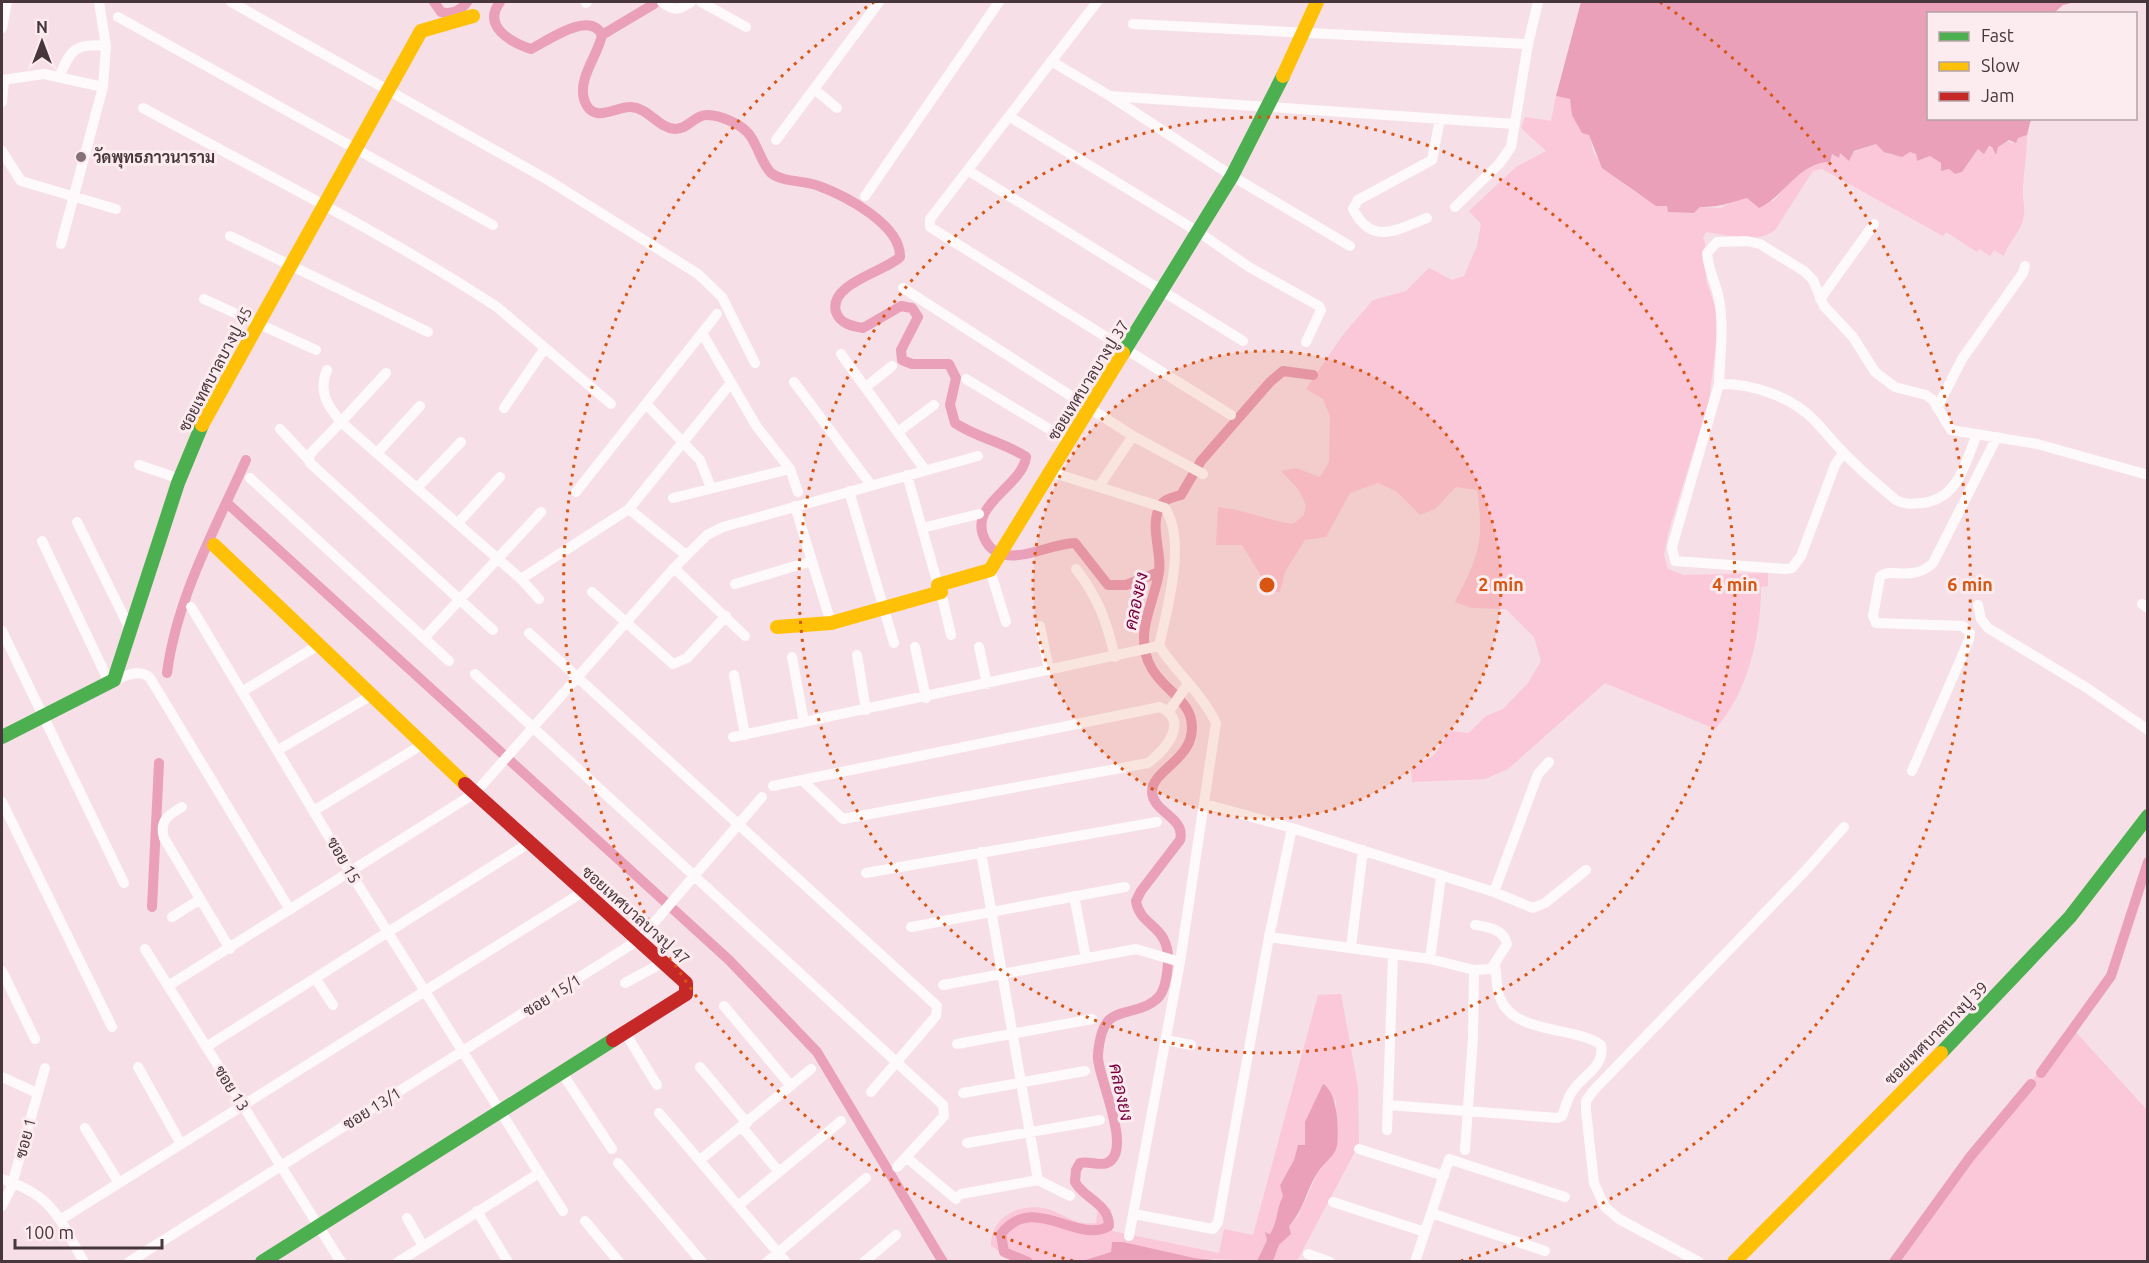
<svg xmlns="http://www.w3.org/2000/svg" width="2149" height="1263" viewBox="0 0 2149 1263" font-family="Ubuntu,Sarabun,sans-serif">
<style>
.green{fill:#fac8d8}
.water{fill:#e9a0b8}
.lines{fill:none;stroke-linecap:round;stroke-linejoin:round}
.canal{stroke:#e9a0b8;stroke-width:10}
.street{stroke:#fefafb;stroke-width:10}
.fast{stroke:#4caf50;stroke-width:14}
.slow{stroke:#ffc107;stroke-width:14}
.jam{stroke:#c62828;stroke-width:14}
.ring{fill:none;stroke:#d85611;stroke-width:3;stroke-dasharray:3 6}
.poi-dot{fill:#847278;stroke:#fcebef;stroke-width:2}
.labels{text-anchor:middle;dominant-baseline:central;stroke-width:6;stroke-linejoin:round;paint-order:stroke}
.poi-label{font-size:16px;font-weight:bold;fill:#47373c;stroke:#fcebef;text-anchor:start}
.street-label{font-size:16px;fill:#47373c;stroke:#fcebef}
.water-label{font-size:18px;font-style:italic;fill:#78003e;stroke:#fcebef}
.centre{fill:#d85611;stroke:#fcebef;stroke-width:3}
.ring-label{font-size:18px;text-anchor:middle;font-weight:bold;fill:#d85611;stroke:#fcebef;stroke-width:6;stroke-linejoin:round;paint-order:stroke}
</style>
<rect width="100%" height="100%" fill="#f6dfe6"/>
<path class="green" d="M1556 96 1570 99C1573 119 1580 119 1589 135 1592 140 1591 147 1594 153 1604 171 1648 206 1667 206L1669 212 1694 213 1700 207 1721 208 1735 200 1747 198 1773 201C1790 184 1804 162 1829 162L1832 154 1840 153 1849 161 1854 152 1876 144 1892 155 1909 152 1916 153 1917 161 1931 156 1935 157 1946 170 1949 169 1955 174 1962 172 1978 149 1992 147 1996 154 1997 146 2006 141 2013 143 2018 138 2027 135C2027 153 2024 169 2023 187 2022 196 2025 206 2024 215 2022 231 2009 241 2004 256L1994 250 1990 256 1979 249 1977 252 1946 232 1943 236 1822 169 1813 171 1775 230C1758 244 1727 235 1706 232L1703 237 1705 243 1706 280 1717 313V336L1709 401 1668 533 1664 555 1668 569 1684 575 1768 573V586L1761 587C1761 635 1748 693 1715 729L1605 683 1508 769 1485 779 1412 782 1411 769 1434 755 1450 731 1469 733 1486 716 1503 709 1528 683 1541 661 1534 637 1506 609 1471 608 1455 602C1478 557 1485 542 1477 490L1456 487 1435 509 1420 515 1396 491 1378 483 1350 493 1326 537 1305 540 1285 572 1280 592H1271L1242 545H1216L1218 507C1244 510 1267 520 1293 524L1304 515 1306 505 1298 489 1281 471 1296 468 1320 477 1329 462 1330 417 1323 399 1306 389 1342 336 1373 300 1406 291 1429 268 1452 280 1464 276 1477 246 1481 224 1469 211 1516 167 1546 151 1521 128 1525 117 1551 121Z
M1341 994 1358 1087 1359 1144 1297 1261H1273L1279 1245 1291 1234 1289 1226 1298 1216 1318 1172 1330 1159 1337 1146 1336 1099 1305 1145H1298L1294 1160 1280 1184 1283 1196C1276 1209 1278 1222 1271 1234L1266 1232 1267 1240 1257 1261 1194 1258 1112 1242 1111 1252 1082 1261H1016L991 1246C990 1216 1022 1202 1048 1209 1067 1215 1075 1226 1096 1223L1098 1206 1111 1209 1112 1231 1219 1253 1224 1229 1253 1235 1318 995Z
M2073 1029 2147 1110V1261H1899L1957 1175Z"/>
<path class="water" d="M1581 2H2075L2063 5 2054 13 1928 14V118L2031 119 2027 135 2018 138 2016 143 2009 140 1998 147 1996 155 1992 147 1989 146 1984 154 1978 149 1962 172 1955 174 1949 169 1941 171V163L1930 156 1917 161 1916 154 1910 152 1902 157 1884 152 1876 144 1854 151 1849 161 1840 153 1839 158 1832 154 1830 162C1799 162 1785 196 1759 208L1747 198C1728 203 1721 207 1700 207L1694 213 1668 212 1667 206H1656L1602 168 1589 135 1582 133 1572 115 1570 99 1556 96Z
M1323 1084C1338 1092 1339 1130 1337 1146 1334 1157 1324 1163 1318 1172 1306 1190 1304 1210 1289 1226L1291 1234 1279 1245 1273 1261H1257L1267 1240 1265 1232 1270 1234C1278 1222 1276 1209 1283 1196L1280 1185 1294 1160 1298 1145H1305V1122Z
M1112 1242H1123L1194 1258 1225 1261H1082L1111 1252Z"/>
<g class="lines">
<path class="canal" d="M434 2 441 12C451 15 461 11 467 2
M500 2C482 26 510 42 531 49 549 40 590 10 602 35 598 55 578 78 584 99 592 126 616 106 631 107 649 108 658 128 675 129 689 129 694 115 707 115 721 115 744 125 751 137 758 147 762 164 771 173 784 183 805 180 819 186 846 196 901 225 900 257 884 272 828 284 836 312 840 324 852 326 863 328L901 306 912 308 918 317 901 350 902 360 912 364H949L956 378 950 405 955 423C977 438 1004 442 1026 457 1022 488 963 506 987 543 991 550 999 554 1006 555 1028 558 1052 544 1075 543L1108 585H1126L1159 572
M602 35 654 4
M227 503 729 960 817 1052 943 1262
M167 673C177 597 215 529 246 460
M152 907 159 763
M2041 1073 2111 976 2148 862
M1028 1262 1004 1252 1001 1234C1033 1192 1078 1245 1109 1226 1109 1203 1084 1199 1075 1182L1076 1170 1080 1163C1089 1161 1099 1166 1107 1163 1135 1151 1095 1072 1098 1054 1099 1043 1101 1028 1109 1020 1115 1014 1123 1013 1130 1011 1160 1004 1166 994 1168 963 1170 924 1140 928 1136 901L1141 891 1180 840C1186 817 1153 813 1152 792 1152 768 1199 759 1191 719 1186 697 1158 686 1148 661 1136 629 1154 604 1159 572 1162 553 1150 527 1159 509 1163 499 1171 498 1181 495L1201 461 1270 382 1283 371 1313 375
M1894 1262 1970 1157 2031 1084"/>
<path class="street" d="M231 2 548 180 698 274 722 297 755 363
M662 2C675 12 679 10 691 2
M701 2 746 27
M1097 2 930 219V227L1231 415
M586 3 587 2
M118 17 493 225
M1133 24 1528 44
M2 28 7 2
M1051 61 1110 96 1232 176 1350 246
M59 77C70 51 75 42 106 46
M2 80 44 74 103 87
M814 89 837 108
M1110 96 1514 124
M2 102 4 81
M143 108C262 173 384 233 497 307L611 404
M1010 117 1200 233 1249 267 1319 306 1321 310 1306 342
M776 140 879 2
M2 151 21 181 116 209
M969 171 1243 341
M865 196 999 2
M1455 207 1499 164 1511 147 1528 44 1538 2
M1427 218C1396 230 1372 246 1353 209L1358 200 1432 160 1440 119
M230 236 428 332
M61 244 103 87 106 46 99 2
M903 288 1133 436 1203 474
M204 299 316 350
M1820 299 1874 224
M702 333 757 427 790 469 798 492
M841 354 925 470
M327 370C318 392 327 405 341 422L386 373
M966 379 1069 441
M794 382 871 485
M1719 384C1720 355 1724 327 1719 299 1716 283 1708 270 1707 253L1717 242 1747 241 1760 244 1804 271 1813 280 1824 306 1853 337 1875 372 1895 387 1926 395 1933 400 1951 430 2037 444 2148 475
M866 387 892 366
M646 404 700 460 711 488
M504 408 545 348
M1937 408 1962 359 2023 273 2025 266
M280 429 308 459
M898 432 934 405
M377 453 420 406
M1843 453 1835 465 1801 556 1792 568 1785 569 1675 561 1672 547 1719 384C1750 383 1790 396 1813 419 1824 430 1833 442 1844 453 1860 470 1878 485 1896 500 1905 505 1913 504 1923 503 1959 498 1965 463 1977 434
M139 465 180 479
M1051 472 1165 508C1187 541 1167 609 1159 646 1176 672 1203 695 1216 723L1180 962 1129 1236
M907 475 938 585
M250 478 449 661
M1099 486 1133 436
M417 488 461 442
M849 491 894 643
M576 492 717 314
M673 498 790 469
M795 506 831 623
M629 509 730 384
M77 522 130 629
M458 523 500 477
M922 528 979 514
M42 541 110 684
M674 568 707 535 723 527 978 456
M1076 569C1099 599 1106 620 1115 657
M990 570 1006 622
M521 579 539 599
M735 584 812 561
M592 592 673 664 687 658 726 616
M941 592 951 635
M2142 604 2148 608
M1978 605 1981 619 1988 628 2087 688 2148 730
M191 607 350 872 539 1173 398 1262
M1040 626 1049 670
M493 630 310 463 309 455 341 422 521 579 629 509 686 555
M2 631 124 883
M529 633 937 1006 936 1016 871 1092
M424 638 541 512
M915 647 926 698
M979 647 987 684
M857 655 866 710
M792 657 804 722
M475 674 943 1105 944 1116 897 1167
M734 675 745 735
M114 680C126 676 140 668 150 678L290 910
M243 691 320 644
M1169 711 1188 684
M733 737 1159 646
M278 750 372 695
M1912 771 1969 640 1970 633 1963 626 1876 623 1873 616 1880 577C1889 566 1912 583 1933 563L1997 437
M773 786 802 780 1160 707C1191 721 1165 750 1148 763L843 819 802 780
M2 802 112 1027
M1205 804 1292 828 1494 892 1533 908 1545 903 1586 870
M182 807C168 815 159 821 164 838L230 949
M315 810 423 744
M866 873 1157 822
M1441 877 1430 959 1474 970 1473 1037 1465 1150
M1494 892 1538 774 1549 762
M1074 896 1086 958
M172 917 199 900
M911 927 1125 887
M1269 937 1430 959
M1351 947 1363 850
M145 949 341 1262
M1474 970 1491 969 1507 944C1504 929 1488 927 1475 925
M2 971 35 1039
M315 978 333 1005
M625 983 664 962
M943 985 1136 949 1180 962
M168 986 475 793 674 568 745 636
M724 1006 791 1086
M626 1034 657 1085
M1166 1040 1191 1045
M957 1044 1092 1019
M206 1047 529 843
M138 1067 181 1144
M700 1067 747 1123
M562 1073 612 1149
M2 1077 37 1093
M963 1093 1085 1071
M1388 1105 1558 1118 1562 1116C1566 1107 1567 1097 1574 1089 1584 1075 1605 1066 1601 1045 1575 1026 1514 1035 1500 998 1496 989 1497 975 1495 965
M659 1113 786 1262
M742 1127 779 1172
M85 1128 119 1183
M1387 1130 1393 954
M967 1143 1100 1120
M1359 1149 1444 1176
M906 1157 956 1199
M700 1160 811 1069
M618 1163 702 1262
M539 1173 563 1211
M2 1179C54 1196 58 1217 84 1262
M1038 1180 1070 1196
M961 1194 1038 1180 981 852
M1333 1202 1425 1232
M739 1205 841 1121
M2 1206 11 1188 45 1068
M477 1211 508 1262
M1431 1213 1545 1251
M1134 1214 1213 1229 1218 1222 1269 937 1292 828
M407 1218 423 1246
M60 1220 586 890
M585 1221 619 1262
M1308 1254 1330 1262
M129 1262 640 939 762 797
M767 1262 866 1178
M864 1262 896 1235
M1415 1262 1449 1159 1565 1197
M1699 1262 1619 1219 1605 1207 1594 1183 1586 1111V1101L1594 1090 1806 870 1844 827"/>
<path class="fast" d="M1123 353 1232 176 1283 76
M2 737 114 680 178 483 202 425
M1941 1053 2070 917 2148 816
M262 1262 613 1040"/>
<path class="slow" d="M1283 76 1317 2
M202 425 421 31 473 16
M214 545 465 784
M777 627 831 623 941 592 938 585 990 570 1123 353
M1734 1262 1941 1053"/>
<path class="jam" d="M465 784 686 983V994L613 1040"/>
</g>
<circle cx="1267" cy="585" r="234" fill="#d85611" fill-opacity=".12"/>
<g class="ring">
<circle cx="1267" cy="585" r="234"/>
<circle cx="1267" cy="585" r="468"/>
<path d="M1073 1261A703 703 0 0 1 874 2M1660 2A703 703 0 0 1 1461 1261"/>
</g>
<circle class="poi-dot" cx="81" cy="157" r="6"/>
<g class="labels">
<g class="poi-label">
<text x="93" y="157">วัดพุทธภาวนาราม</text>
</g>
<g class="street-label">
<text transform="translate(215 369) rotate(-62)">ซอยเทศบาลบางปู 45</text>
<text transform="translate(1088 380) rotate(-58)">ซอยเทศบาลบางปู 37</text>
<text transform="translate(344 860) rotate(60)">ซอย 15</text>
<text transform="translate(636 915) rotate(42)">ซอยเทศบาลบางปู 47</text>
<text transform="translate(552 995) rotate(-32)">ซอย 15/1</text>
<text transform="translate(1936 1033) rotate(-45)">ซอยเทศบาลบางปู 39</text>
<text transform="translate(232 1088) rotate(58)">ซอย 13</text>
<text transform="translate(372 1108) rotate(-32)">ซอย 13/1</text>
<text transform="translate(25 1138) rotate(-75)">ซอย 1</text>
</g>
<g class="water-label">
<text transform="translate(1135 601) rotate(-78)">คลองยง</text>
<text transform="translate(1122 1092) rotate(78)">คลองยง</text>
</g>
</g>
<circle cx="1267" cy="585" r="9" class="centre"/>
<g class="ring-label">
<text x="1501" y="591">2 min</text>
<text x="1735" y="591">4 min</text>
<text x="1970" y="591">6 min</text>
</g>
<rect width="2149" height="1263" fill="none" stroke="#47373c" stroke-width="6"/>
<rect x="1927" y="12" width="210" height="108" fill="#fcebef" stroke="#b4a3a7" stroke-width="1.5"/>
<rect x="1939" y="32" width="30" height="9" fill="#4caf50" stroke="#b4a3a7" stroke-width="1.5"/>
<text x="1981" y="42" font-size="18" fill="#47373c">Fast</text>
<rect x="1939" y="62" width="30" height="9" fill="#ffc107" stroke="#b4a3a7" stroke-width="1.5"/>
<text x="1981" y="72" font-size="18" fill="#47373c">Slow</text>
<rect x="1939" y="92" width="30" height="9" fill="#c62828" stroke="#b4a3a7" stroke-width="1.5"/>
<text x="1981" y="102" font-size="18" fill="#47373c">Jam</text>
<g transform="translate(42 42)" stroke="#fcebef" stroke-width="4.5" paint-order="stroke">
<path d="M0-4.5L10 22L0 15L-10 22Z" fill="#47373c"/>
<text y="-9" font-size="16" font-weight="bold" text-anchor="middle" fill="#47373c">N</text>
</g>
<path d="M15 1239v9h147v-9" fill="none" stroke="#47373c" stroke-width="3"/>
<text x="24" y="1239" font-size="18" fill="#47373c" stroke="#fcebef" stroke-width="4.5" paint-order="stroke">100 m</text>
</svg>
